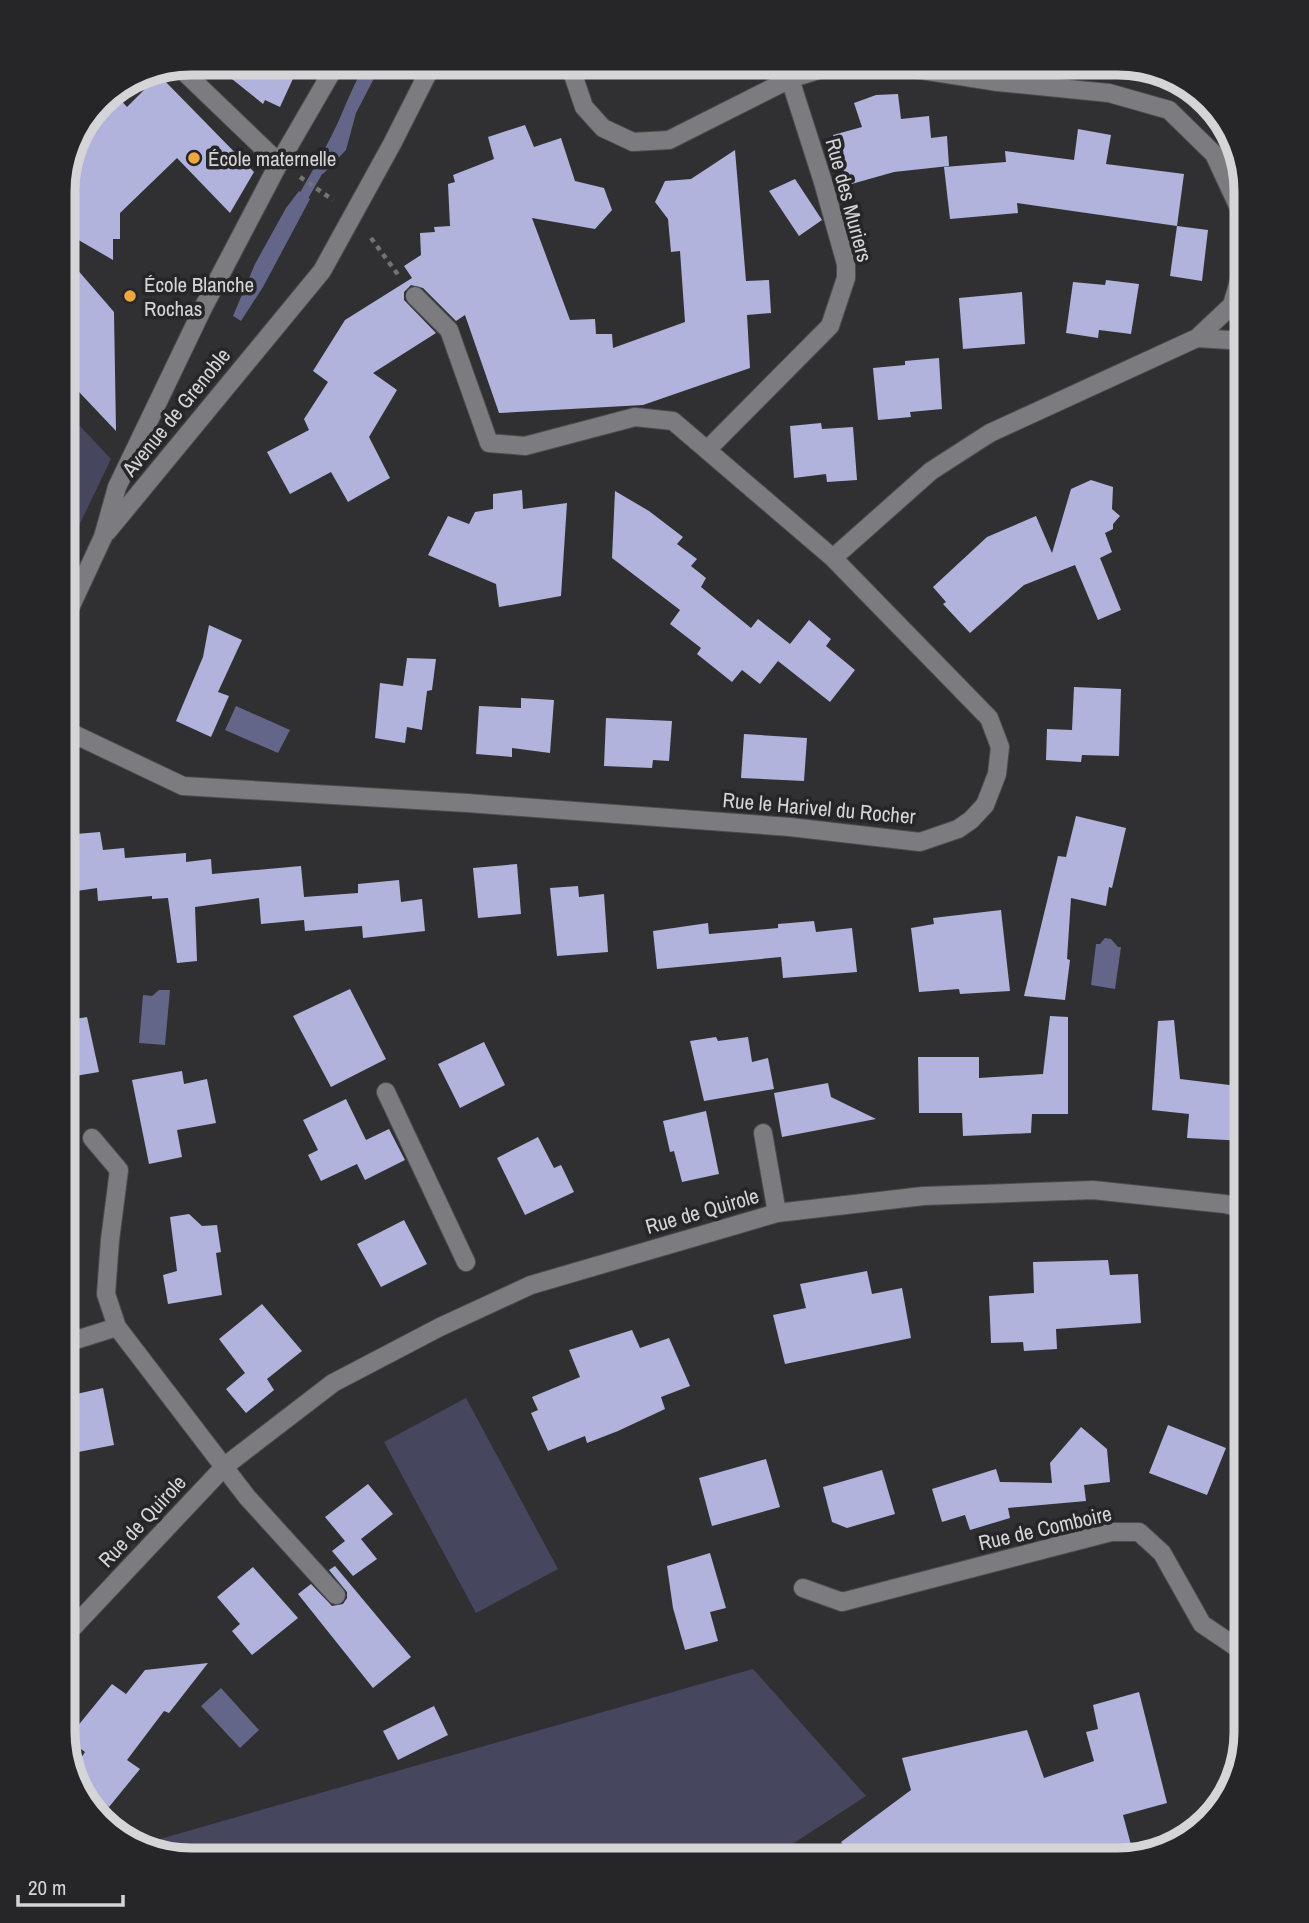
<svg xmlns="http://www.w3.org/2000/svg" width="1309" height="1923" viewBox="0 0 1309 1923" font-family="'Archivo Narrow',sans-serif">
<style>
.green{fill:#46475f}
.water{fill:#636589}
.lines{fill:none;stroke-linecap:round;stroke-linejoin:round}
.stream{stroke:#636589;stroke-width:10}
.building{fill:#b1b3dc}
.minor-casing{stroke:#4d4d50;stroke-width:20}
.path{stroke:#737376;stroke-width:4.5;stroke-dasharray:5 5;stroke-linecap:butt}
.minor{stroke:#7c7c80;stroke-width:18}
.poi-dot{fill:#efa73e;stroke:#262629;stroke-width:2.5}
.labels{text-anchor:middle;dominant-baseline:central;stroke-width:7;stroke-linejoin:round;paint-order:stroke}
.poi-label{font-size:21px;fill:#d5d5d8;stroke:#262629;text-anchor:start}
.street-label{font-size:21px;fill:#d5d5d8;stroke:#262629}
.rim{fill:none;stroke:#d5d5d8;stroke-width:9}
</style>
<rect width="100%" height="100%" fill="#303033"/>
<path class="green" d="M63 408 111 459 63 559Z
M466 1398 558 1569 476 1613 384 1442Z
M753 1669 866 1796 768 1860H183L139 1845Z"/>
<path class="water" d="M366 63H382L356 113 346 150 323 174 311 168C335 141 346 96 366 63Z
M299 191 310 199 263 287 241 321 233 316 255 264 286 208Z
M236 706 290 730 278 753 225 730Z
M1105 938 1111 939 1118 947H1121L1115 989 1091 985 1096 944H1100Z
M159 990H170L165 1045 139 1043 143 995 152 996Z
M221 1688 259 1730 240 1748 201 1706Z"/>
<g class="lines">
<path class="stream" d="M298 206 325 159"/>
</g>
<path class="building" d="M212 63H279L297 70 280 107 265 100 263 104Z
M159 75 254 172 230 213 177 158 120 213V239H113V260L63 231V183L96 111H99L116 95 127 107Z
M898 94 901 119 929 116 931 138 947 136 949 166 894 172 848 185 833 135 862 127 854 103 876 95Z
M525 125 534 147 561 138 575 181 604 188 612 210 595 229 532 218 570 320 595 319 596 334H612L613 348 685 322 680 251 671 252 668 219 655 202 665 181 691 179 735 150 746 281 769 280 771 313 747 315 750 368 643 405 499 413 465 315 456 321 423 288 411 285 404 292V300L436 333 373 373 397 390 369 437 390 478 348 502 331 472 290 494 267 452 309 430 304 419 328 382 313 371 345 320 412 278 404 266 421 255 420 233 435 232 434 227 450 226 448 184 455 182 453 175 494 159 488 137Z
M1078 129 1111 135 1106 164 1184 174 1177 226 1017 203 1018 213 950 219 944 167 1006 162 1005 151 1074 160Z
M795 179 822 220 799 236 769 191Z
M1177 226 1208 230 1202 281 1170 276Z
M63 253 114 312 116 431 63 375Z
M1106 280 1139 284 1131 334 1099 330 1098 338 1066 333 1073 282 1105 285Z
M1022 292 1025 344 963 349 959 298Z
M939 358 942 409 910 412 911 417 878 420 873 368 905 365V361Z
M821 423 822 429 853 427 857 480 827 482 826 474 794 478 790 426Z
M1091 480 1113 487 1112 509 1120 516 1113 524V529L1105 533 1112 552 1100 558 1121 610 1098 620 1075 565 1024 585 970 633 943 604 946 602 933 587 987 537 1036 516 1052 553 1071 489Z
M522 490 523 509 567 503 561 596 499 607 496 584 428 555 448 516 469 524 475 512 493 509V494Z
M615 491 649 511 683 537 677 544 697 559 691 566 706 578 701 587 751 628 758 619 790 644 809 620 831 639 826 646 855 670 830 702 778 661 760 684 742 670 732 682 697 654 701 648 670 624 680 610 612 558Z
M209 625 242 640 218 692 229 696 211 737 176 721 203 657Z
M407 658 436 659 432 690 427 691 422 730 407 727 405 743 375 738 380 683 403 686Z
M1074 687 1121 689 1119 756 1082 755 1081 762 1046 760 1047 729 1072 730Z
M521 698 554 700 550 753 512 748V757L476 754 479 706 521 708Z
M606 718 672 721 669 761 653 760 652 768 604 766Z
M744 734 807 738 804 781 741 778Z
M1076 816 1126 828 1112 888 1109 887 1106 906 1071 898 1067 959 1070 960 1065 1000 1024 996 1058 856 1066 857Z
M100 832 103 850 124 848 125 858 186 853V862L211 859 212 874 301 866 304 897 358 893V884L399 880 401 902 422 899 425 931 363 938 362 926 305 931 304 920 261 924 259 898 195 907 197 961 177 963 168 898 152 899V896L98 901 97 888 63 893V835Z
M517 864 521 914 478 918 473 868Z
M578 886 579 897 604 894 608 952 557 956 550 888Z
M1001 910 1010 991 960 994 959 989 919 992 911 928 934 924 933 918Z
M814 921 816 932 852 928 857 972 783 978 781 957 657 969 653 931 708 923 709 934 778 928V924Z
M350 989 386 1059 331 1087 293 1016Z
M1050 1016 1068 1017V1114H1032L1031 1133 963 1136 962 1113H919L918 1057H979V1078L1043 1074Z
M87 1017 99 1072 63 1078V1021Z
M1174 1020 1180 1079 1246 1087V1141L1187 1138 1189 1114 1152 1110 1158 1021Z
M716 1037 718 1041 748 1037 752 1062 768 1058 774 1089 704 1101 690 1041Z
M484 1042 505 1085 460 1108 438 1064Z
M182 1071 184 1084 207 1079 216 1123 177 1130 182 1157 149 1164 132 1080Z
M828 1083 831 1097 876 1119 782 1137 774 1093Z
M346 1099 366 1140 389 1129 405 1160 365 1180 357 1164 321 1181 308 1155 318 1150 303 1120Z
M706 1111 719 1174 682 1182 674 1151 670 1152 663 1121Z
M538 1137 554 1168 561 1165 574 1192 525 1215 497 1158Z
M189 1214 202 1226 217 1225 221 1252 216 1253 222 1295 168 1304 163 1275 177 1271 170 1217Z
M404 1220 427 1264 381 1287 357 1244Z
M1108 1260 1110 1275 1138 1274 1141 1323 1056 1329 1057 1349 1024 1351 1023 1342 991 1343 989 1296 1034 1293 1033 1262Z
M867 1271 872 1294 902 1288 911 1338 785 1364 773 1315 806 1308 800 1284Z
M262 1304 302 1351 267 1379 274 1390 246 1413 226 1389 245 1373 219 1339Z
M632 1330 640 1348 669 1338 690 1386 661 1397 665 1409 618 1431 587 1443 585 1436 548 1451 531 1413 538 1410 532 1397 580 1377 569 1350Z
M103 1388 114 1445 63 1455V1397Z
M1168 1425 1226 1448 1207 1495 1149 1473Z
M1081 1427 1107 1449 1110 1482 1084 1485 1086 1501 1008 1508 1010 1518 970 1530 965 1515 942 1522 932 1489 996 1469 1000 1482 1052 1483 1050 1463Z
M766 1459 780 1507 712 1526 699 1478Z
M882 1470 895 1514 847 1528 832 1522 823 1487Z
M368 1484 393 1514 361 1539 377 1559 353 1576 332 1551 345 1541 325 1517Z
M710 1553 726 1608 710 1612 718 1641 685 1650 673 1608 667 1566Z
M335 1566 411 1657 373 1688 298 1594 311 1584 332 1606 343 1604 347 1598V1592L329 1570Z
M253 1567 298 1618 252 1655 232 1631 240 1624 217 1597Z
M208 1663 169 1713 164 1711 127 1760 140 1769 109 1807 77 1783 73 1770 85 1752 67 1739 112 1684 126 1694 145 1670Z
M1139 1692 1167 1803 1123 1815 1134 1856 1118 1860H854L841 1842 911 1790 902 1758 1027 1730 1044 1778 1094 1761 1086 1732 1098 1729 1093 1705Z
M434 1706 448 1735 398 1760 383 1731Z"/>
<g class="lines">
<defs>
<path id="minor" d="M569 63 584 107 603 128 633 142 669 140 790 79 828 67 877 63 998 82 1109 93 1169 110 1214 154 1240 210 1244 264 1232 305 1197 338 990 433 931 471 833 558
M178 66 279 163
M1197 338 1246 341
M707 450 830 326 846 278V264L823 182 790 79
M107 532 322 271 392 144 433 63
M63 623 103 537 117 487 203 308 279 163 337 63
M63 729 183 786 467 803 790 827 920 842 958 829 971 820 985 805 997 774 1000 747 989 718 833 558 673 421 635 417 525 446 489 443 449 330 415 296
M386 1092 466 1262
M763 1133 777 1213
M92 1138 119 1170 110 1240 106 1294 117 1327 247 1497 336 1595
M63 1344 117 1327
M803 1588 842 1602 1111 1532H1139L1162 1553 1202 1624 1242 1651 1246 1650
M63 1638 225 1466 333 1383 440 1327 531 1285 777 1213 923 1196 1093 1190 1225 1204 1246 1209"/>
</defs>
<use href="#minor" class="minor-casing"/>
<path class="path" d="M300 177 333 200
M371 238 399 276"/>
<use href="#minor" class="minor"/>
</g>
<g class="poi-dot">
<circle cx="194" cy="158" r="7"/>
<circle cx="130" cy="296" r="7"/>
</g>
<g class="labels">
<g class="poi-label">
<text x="208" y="158">École maternelle</text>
<text x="144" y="284">École Blanche<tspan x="144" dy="24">Rochas</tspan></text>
</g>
<g class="street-label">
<text transform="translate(849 200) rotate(75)">Rue des Muriers</text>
<text transform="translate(176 412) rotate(-51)">Avenue de Grenoble</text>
<text transform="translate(819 808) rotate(5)">Rue le Harivel du Rocher</text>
<text transform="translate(702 1211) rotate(-16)">Rue de Quirole</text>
<text transform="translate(142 1521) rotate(-47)">Rue de Quirole</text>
<text transform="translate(1045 1528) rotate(-13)">Rue de Comboire</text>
</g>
</g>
<path d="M0 0H1309V1923H0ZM191 75H1118A116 116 0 0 1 1234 191V1732A116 116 0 0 1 1118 1848H191A116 116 0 0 1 75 1732V191A116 116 0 0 1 191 75Z" fill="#262629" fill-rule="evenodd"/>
<path class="rim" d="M191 75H1118A116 116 0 0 1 1234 191V1732A116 116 0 0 1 1118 1848H191A116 116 0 0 1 75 1732V191A116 116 0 0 1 191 75Z"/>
<path d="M18 1895v10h105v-10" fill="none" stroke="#d5d5d8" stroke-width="3.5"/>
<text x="28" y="1895" font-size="21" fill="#d5d5d8" stroke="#262629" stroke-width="5" paint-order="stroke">20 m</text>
</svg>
